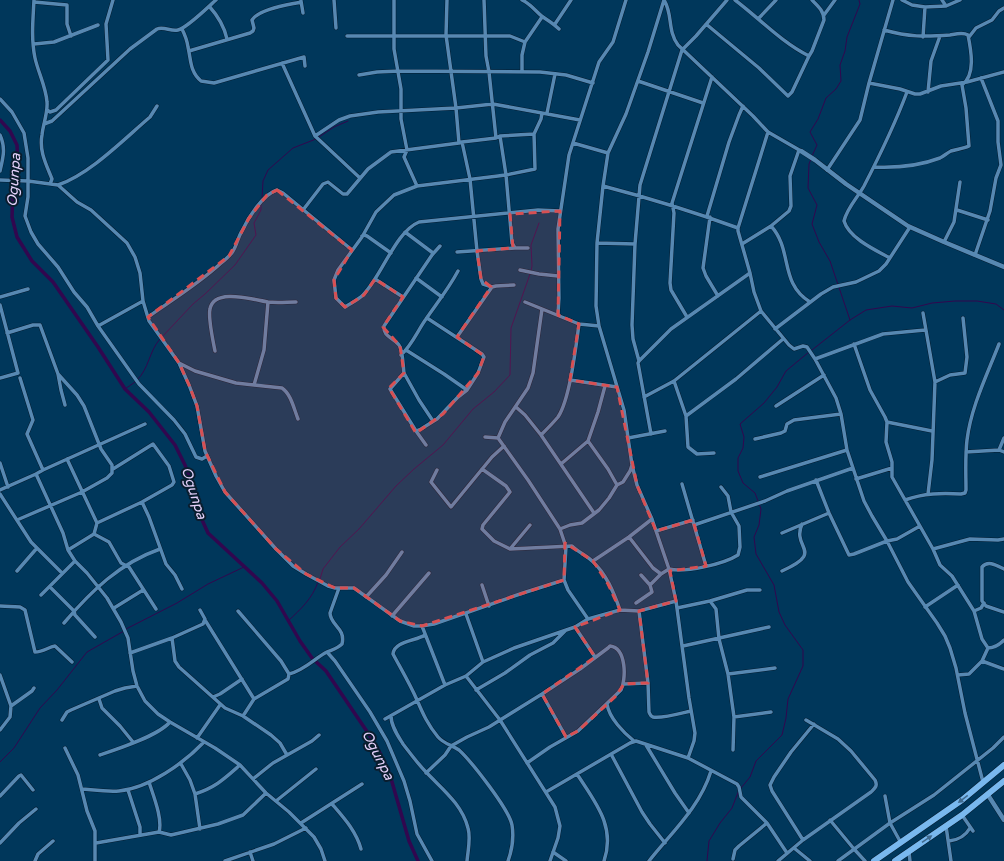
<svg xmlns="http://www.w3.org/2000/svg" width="1004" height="861" viewBox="0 0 1004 861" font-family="'Varela Round',sans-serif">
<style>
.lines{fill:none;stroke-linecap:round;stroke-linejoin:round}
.stream{stroke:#31074f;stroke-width:1}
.canal{stroke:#31074f;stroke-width:3.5}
.minor-casing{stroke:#041d31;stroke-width:4.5}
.tertiary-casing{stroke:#041d31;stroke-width:5.5}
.motorway-casing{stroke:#041d31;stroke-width:7}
.minor{stroke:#5788b2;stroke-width:3.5}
.tertiary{stroke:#5788b2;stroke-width:4.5}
.motorway{stroke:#79b8ee;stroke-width:6}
.oneway{fill:#416a8e}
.marked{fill:#d85053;fill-opacity:0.2;stroke:#d85053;stroke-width:3;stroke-dasharray:8 5;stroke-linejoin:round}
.labels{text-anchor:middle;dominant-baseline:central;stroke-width:4;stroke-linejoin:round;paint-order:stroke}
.water-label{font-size:14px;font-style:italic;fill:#e4d1fa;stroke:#091d2e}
</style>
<rect width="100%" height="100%" fill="#00375b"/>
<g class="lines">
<path class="stream" d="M319 137 334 127 348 121
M812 156 817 145 810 132 818 119 826 98 836 89 841 81 840 65 845 51 847 37 860 4 859 0
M811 159 809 164 808 188 817 205 812 224 819 242 830 261 850 320
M262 199 263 181 268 170 293 148 316 139
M531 271 532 266 531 245 539 223
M162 337 193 304 205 294 235 265 256 235 254 223 261 210V204
M812 350 850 320 866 310 892 306 912 308 932 303 955 301H977L996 304 1004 310
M137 380C149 369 149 351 160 339
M125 389 135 382
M320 579 323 569 340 547 359 529 396 486 414 469 443 445 473 409 494 392 510 375 511 328 530 274
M288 621C301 609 312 599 318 582
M126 629 177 603 208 584 244 567
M0 762 14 748 40 708 57 690 87 652 124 631
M741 788 750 777 756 761 782 735 786 718 788 699 803 666V650L785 625 779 612 774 585 756 554 754 537 759 525 761 509 755 493 743 483 738 471V458L743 448 744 437 740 424 764 403 777 387 786 371 809 352
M707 861 709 841 720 823 732 808 739 790"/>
<path class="canal" d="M0 120 10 131 17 145 18 165 13 191 12 217 17 237 32 261 53 282 98 347 125 389 149 412 175 445 185 465 194 489 198 511 208 533 262 583 277 601 300 641 312 658 326 671 368 733 380 753 390 775 409 841 418 861"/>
<defs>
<path id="minor" d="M34 0C33 19 31 39 35 58 38 72 46 87 47 102 48 113 43 124 42 135 39 151 46 164 52 179L50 184
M334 0 336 28
M394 0V49L401 89V119L407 150 404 157 417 186
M447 0 446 35 456 108 459 143
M484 0 486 56 489 72 496 138
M522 0C531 4 536 12 543 17 549 21 554 24 559 29
M664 0C673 14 667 30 678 45L753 116 768 132 801 151
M735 0C759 18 781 42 809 56L812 51 824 20C824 11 818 6 812 0
M902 0 912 5 925 7
M942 0 946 6
M301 1 303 13
M34 2 67 5V24L71 36
M209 6C218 16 224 25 227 39
M824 15 835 0
M759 18 776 0
M555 24 571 0
M706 24 759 68 788 96 792 92 809 56
M182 29C185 35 187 40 188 47 191 60 190 72 201 81L214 83 304 57 305 66
M347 36H510L525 42
M923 37 925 7 946 6 960 0
M969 37 976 28 992 20 999 11 1004 8
M34 44 54 42 98 25
M189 51 250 33 253 31 254 28 252 20C259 9 288 5 301 2
M282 63 315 136 360 178
M522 72V55L525 42 542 17
M359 75 377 72 399 71 540 72 566 75 593 83
M638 81 703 103
M869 83 900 89 915 94H920L941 86 967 82 1004 72
M928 92 931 61 940 36
M0 99 12 112 24 133 28 158V197L25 216 31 232 38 244 58 267 74 292 87 307 98 326 139 384 174 420 185 434 196 457 202 459 207 456
M47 110 50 112 56 110 108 60 106 24 113 0
M542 113 541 119 534 134 535 169 506 175 417 186 394 195 376 212 362 237 338 270 334 280 336 298 345 307C351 303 358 300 363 295 382 276 395 232 419 222L538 210 560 211
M547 113 555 74
M44 124 52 121 130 49 157 29C164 26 171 32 178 30 187 28 208 7 216 0
M768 132 738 228V231L750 273 754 292 761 311 789 345 794 349 803 346 807 347 815 359 836 398 841 414 847 450 864 501 872 516 887 541 908 582 937 623 945 636 950 648 956 668 965 713 983 782
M0 135C6 148 3 158 0 171
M315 136 339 120 350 116 378 112 456 108 493 104 580 120
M500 136 506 175 512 243 515 248H528
M462 142 470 179 477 251 481 279 483 284 492 287
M573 143 608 153
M874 167C896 168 919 166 940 158 944 156 947 153 951 151 957 149 963 149 969 146L966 108 962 85C976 75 971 50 968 35 963 32 956 34 950 35 924 37 909 37 884 30
M827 170 860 120 869 83 893 0
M0 180 28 181 58 185 77 202 91 210 127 243 135 257 140 273 143 301 149 321 179 363 189 385 197 406 205 451 216 476 225 492 276 549 293 566 306 574 328 586 335 588H354L400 621 414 626H422L434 624 523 593 564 580 568 590 588 619 620 610 639 611 676 601 669 569 652 519 637 485 632 465 624 410 599 326 596 306 597 243 603 186 608 153 626 114 648 52 664 0
M58 185C90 174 123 140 150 117L157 106
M603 186C649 198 694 212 738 228
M303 210 323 184 328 182 343 194H347L368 169 391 152 459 143 462 142 496 138 500 136 534 134
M957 210 988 220
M707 216 729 142 739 115 743 106
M710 217 703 268 706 276 718 296
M771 226C793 250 779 283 810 302
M405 232 433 253
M362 236 364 235 367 236 391 253
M944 242 954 222 960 182
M597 243 635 244
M742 244 771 226 789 211 791 206 790 176 799 150
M457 252 515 248
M975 255 990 211 996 178 1001 165 998 142V121L981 78
M890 258C875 250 849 238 844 221 847 208 858 197 864 186 880 155 895 124 907 92
M520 270 539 274 558 276
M416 278 442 297
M375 279 403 297
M0 297 28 289
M525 302 579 324 599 326
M0 305 18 373 0 378
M542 309 533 373 528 388 505 422 498 438 528 480 560 529 566 547 564 580
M923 313 935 382 932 460 928 494
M558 314 559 298 558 229 569 155 599 62 613 42 626 0
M148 317C172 300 198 284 220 264 225 260 230 256 233 251 237 245 238 237 242 231 248 218 263 194 277 190L283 193 352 250
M687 317 671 290 670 283 674 213 672 203 712 77
M427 318 482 354 484 357 478 373 467 390 458 397 437 419 421 429 416 431 390 389 404 373C403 366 403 350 399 345 393 337 383 337 384 326L432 255 440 246
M98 326 143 301
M775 329 821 294 833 287 856 282 879 271 886 264 910 227
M7 333 33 325H40L58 374 61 390 65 405
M457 337 492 287 496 286 514 285
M854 344 870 390 885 417 887 422 886 442 892 462V477L933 549 940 565 952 576 974 611 982 639 988 648
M406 350 444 374 467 390
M215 351C213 341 208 318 210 309 214 287 254 300 268 302 278 303 287 302 296 302
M401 355C412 345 418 330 426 319 437 303 449 288 458 271
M815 359 883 334 925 330
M639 361 671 329 750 273
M179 363 195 371 236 383 282 388C291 394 294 409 298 419
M404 373 419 400 433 421
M20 378 33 420 27 434 43 470
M570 380 617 387
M674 381 686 416 688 447 697 454 714 453
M935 382 950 375 965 373 967 357 963 318
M254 385 264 350 268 302
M644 397 674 381 761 311
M776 406 824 375
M516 407 525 415 541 435 594 513
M686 416 736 379 783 339
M887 422 932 431
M416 431 426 445
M651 434 638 363 639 361 633 339 632 325 635 244 640 185 682 50 696 36 727 0
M541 435C547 429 553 423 558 417 570 399 576 346 579 324
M485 437 498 438
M628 438 665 431
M755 439 781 433 785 431 787 424 794 420 841 414
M588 441 608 469 617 485
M999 450 1004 438
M966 452 999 450 1004 452
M67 459 97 523
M0 463 8 487
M561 464 588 441 598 412 605 386
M482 469 506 486 510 492 483 525 482 529 494 541 510 549 572 546C578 552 586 555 592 561 606 573 614 593 620 610
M437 470 431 482 451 507 492 457 504 446
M36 474 43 470 145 424
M760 477 847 450
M856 479 892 468
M816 480 829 513 849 555 854 554 887 541 897 539 920 526
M682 484 706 566
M0 490 36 474 63 533 68 550 75 561 87 573 107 598 121 622 128 638 133 671 137 686 145 701 158 714 170 722 215 748 240 765 266 793 289 812 314 837 321 849 325 861
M0 494 31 542 62 573
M905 500C924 493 942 493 961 494L965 493 966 490C966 474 965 457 967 440 971 407 987 375 999 344
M142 502 149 517 166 564 175 575 182 589
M17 520 82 492 107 478 112 473V465L101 449 84 406 77 395 58 374
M694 525 765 501 787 491 853 468
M560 529 570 525 582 523 599 510 609 498 617 485 623 482 630 471 632 465
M656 531 693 520
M782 533 829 513
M94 534 109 542 121 563 129 567 156 609
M629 537 653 568 661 574
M510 549 530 525
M933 549 970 539 998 540 1004 539
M68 550 94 534 97 523 142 502 172 485 174 482 169 466 153 444 113 469
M593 561 629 537 652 519
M1004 569C996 565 988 560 982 567V601L986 606 1004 612
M17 571 37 548
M782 571C826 551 791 549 802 524
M641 575 650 585
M482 585 489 606
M50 587 74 611 75 615 95 637
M41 595 75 561
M366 597 386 575 402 552
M676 601 689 698 695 733 694 741 688 758
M710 601 716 609 719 639 728 674 734 717 733 750
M636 603 652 592 650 585 661 574 669 569C685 573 724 564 738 555L740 547 739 526 731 512 728 496 721 487
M0 606 20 607 25 610 35 652C44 652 48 647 55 646L72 662
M925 607 958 585
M114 608 143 590
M677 608 710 601 747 590H760
M238 611 281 661 289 674 288 679 254 699 243 716
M639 611 648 683 649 712C650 714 650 716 653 717 661 719 682 713 691 711
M974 611 981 608 984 603
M466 614 483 662
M392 616 429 573
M205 620 254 699
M64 623C91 591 120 563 160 549
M422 626 445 685
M575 627 595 657
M425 635C416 641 394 641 393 654 401 669 410 684 417 700 423 714 428 725 438 737 444 744 452 745 459 750 471 761 509 809 512 825 514 837 512 850 508 861
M172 638 175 661 179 667 225 708 243 716 271 735 280 743 287 755
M683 646 769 627
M327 652 335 661 370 712 387 741 404 781 410 801 417 834 432 861
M130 653 172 638 203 624 205 619 200 610
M982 661 1004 669
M289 674C303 671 313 660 325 653 331 650 337 649 342 644 346 628 330 625 330 613L339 588
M728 674 775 668
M0 675 11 706 10 717 0 730
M958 675 969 674 982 661 988 648C994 648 1000 644 1004 640
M466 676 500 720 555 807 560 826 558 838 550 861
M624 684 648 683
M476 690 505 673 530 655 553 643 565 631
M542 694 566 737
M213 697 220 694 242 679
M99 699 102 708 120 726 133 742
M607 704C609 718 624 733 634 741
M11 706 32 691 34 688
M391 716C391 726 398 736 403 744 410 753 418 764 426 772 442 789 462 804 468 828 471 838 468 850 467 861
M734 717 771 712
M385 719 445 685 466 676 483 662 514 648 575 627 588 619
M62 720 67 712 71 710 115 691 125 688 137 686
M197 738 220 705
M646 745 675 793 689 813
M65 748 78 775 87 811 95 831V861
M611 754 642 812 650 824 665 843
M100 755C118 749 158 736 170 722
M181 764 190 780 195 794 200 829
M426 773 445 755 451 746 467 737 489 727 542 694 580 669 608 648 610 646C627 648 626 680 621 690L578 731 550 747 527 763
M577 774C595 802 616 826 604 861
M253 779 273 763 312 741 319 735
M149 782C153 795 163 819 159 832
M82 789C94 790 107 792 119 791 149 788 184 763 204 742
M128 790 140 827V834
M546 792 630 743 636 741 688 758 737 784 739 787 741 797 767 823 787 853
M195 794C216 787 224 779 240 765
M0 796 19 776 21 775 33 790
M885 796 890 823 901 843
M276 801 316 769
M332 804C344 818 356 831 361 849
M962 815 973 831
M830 820 854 849 865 861
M301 823 362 784
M946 826 951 861
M803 840 772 791 770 785 774 777 791 752 814 724
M949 841C958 840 966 835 970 828
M0 843 19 823 36 809
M96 843 159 832 171 835 218 824 243 815 266 793
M794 848 810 861
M250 852 253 861
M553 852 566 861
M909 852 910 861
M733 859 735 850 739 846 767 823
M35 861 38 854 53 841
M225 861 274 844 306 828
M649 861C672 832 700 807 711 771
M778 861 803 840 871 792C875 788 878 786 875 780L851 751 838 739 806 720
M838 861 890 823 934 795 993 748 1004 737"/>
<path id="tertiary" d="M801 151 815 160 846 184 908 226 944 242 1004 267
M988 795 1004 820"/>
<path id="motorway" d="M874 861 962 800 1004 765
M895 861 962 815 1004 781"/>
</defs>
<use href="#minor" class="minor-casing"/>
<use href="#tertiary" class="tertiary-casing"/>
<use href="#motorway" class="motorway-casing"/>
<use href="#minor" class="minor"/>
<use href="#tertiary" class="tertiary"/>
<use href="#motorway" class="motorway"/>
</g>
<defs><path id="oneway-solid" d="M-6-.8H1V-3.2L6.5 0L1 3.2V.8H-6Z"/></defs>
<g class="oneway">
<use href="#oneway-solid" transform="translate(963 799) rotate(142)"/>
<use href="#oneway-solid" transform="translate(927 839) rotate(-34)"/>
</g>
<path class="marked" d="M277 190 352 250 334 280 336 298 345 307 364 295 375 279 403 297 383 327 400 346 404 373 389 388 416 433 443 414 478 373 484 356 457 337 491 287 481 279 477 251 513 248 510 214 560 211 558 315 579 324 570 380 617 387 637 485 656 531 693 520 706 566 670 571 676 601 639 611 648 683 624 684 615 697 578 731 566 737 542 694 595 657 575 627 620 610 608 584 593 561 565 543 564 580 422 626 400 621 354 588H335L306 574 276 549 225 492 205 451 197 406 189 385 179 363 148 317 229 256 249 218 267 195Z"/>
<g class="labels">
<g class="water-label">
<text transform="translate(14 180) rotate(-86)">Ogunpa</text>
<text transform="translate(194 493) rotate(72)">Ogunpa</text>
<text transform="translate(378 755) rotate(63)">Ogunpa</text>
</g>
</g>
</svg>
